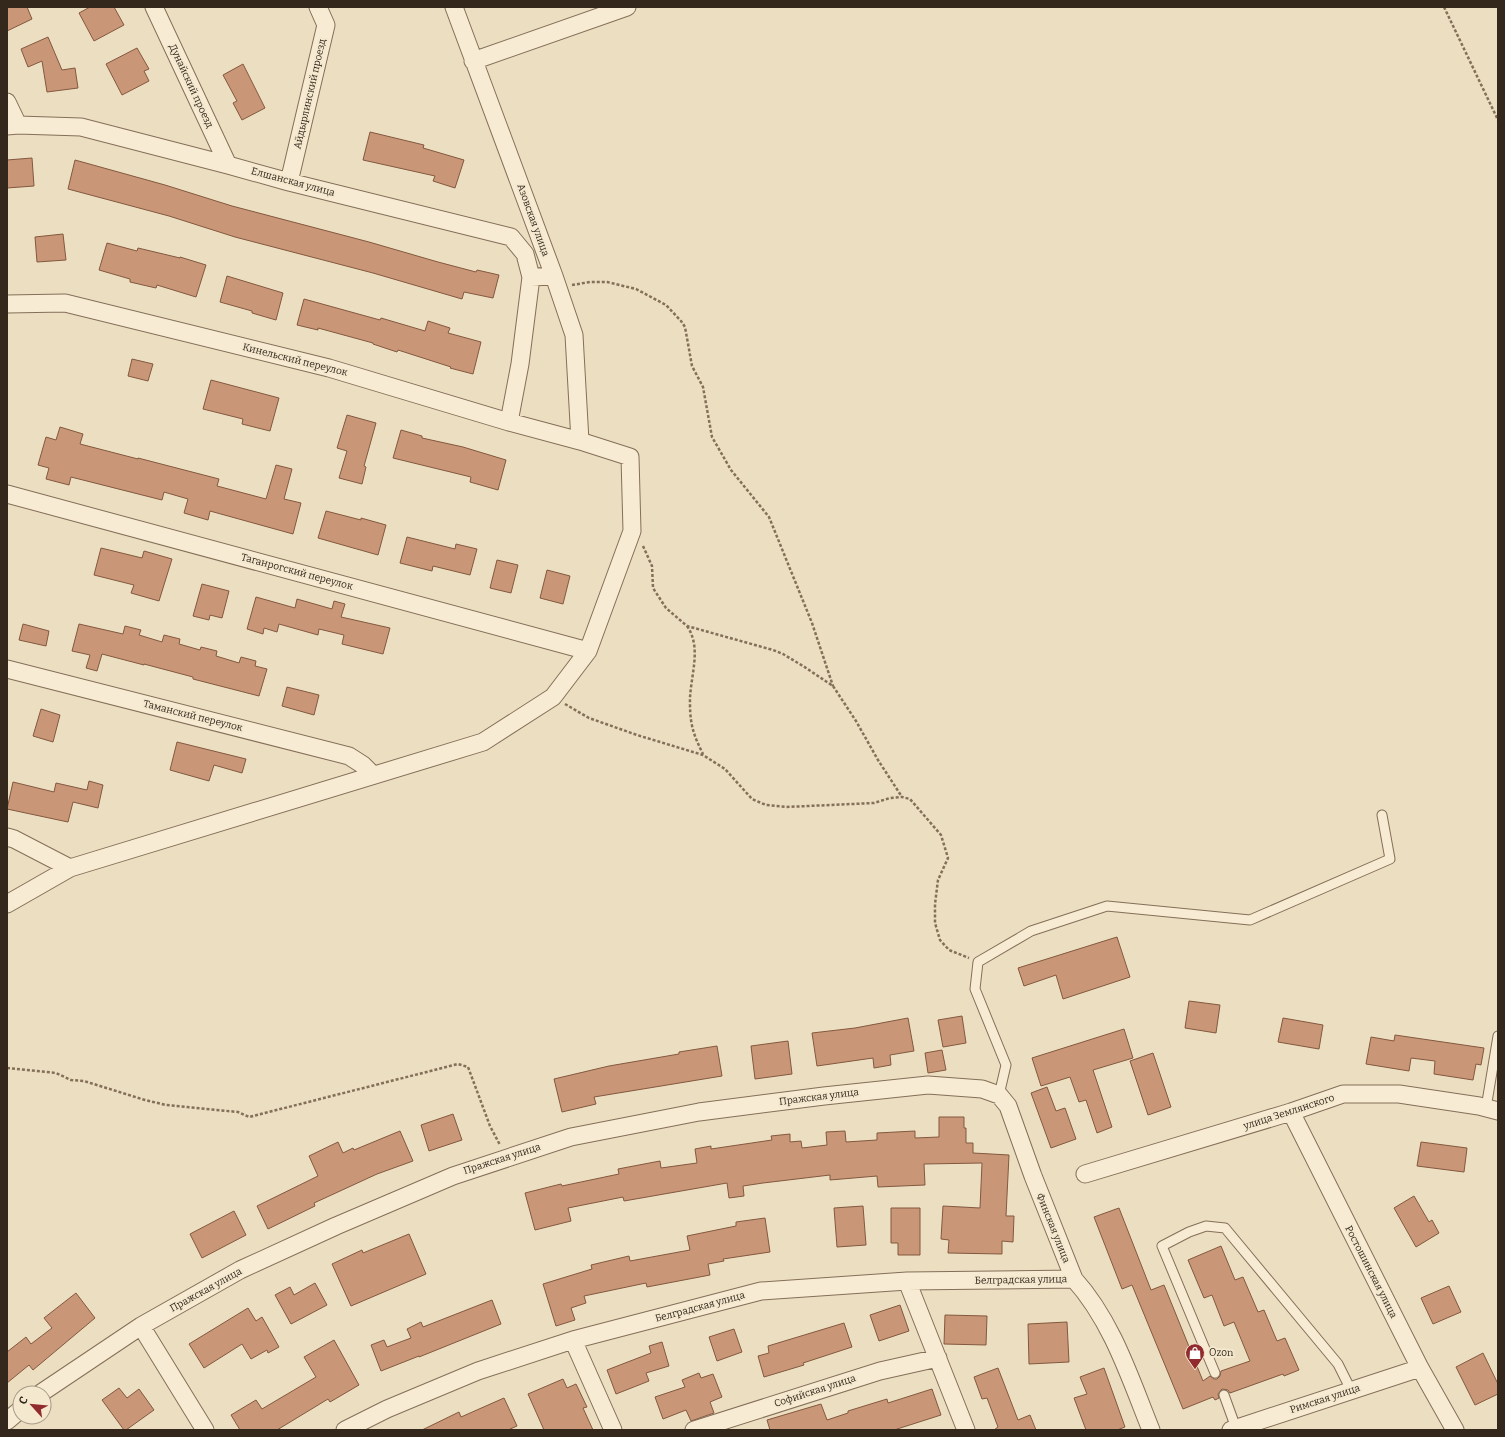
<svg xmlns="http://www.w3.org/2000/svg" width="1505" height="1437" viewBox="0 0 1505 1437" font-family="Bitter,serif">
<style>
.building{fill:#c99777;stroke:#83583f}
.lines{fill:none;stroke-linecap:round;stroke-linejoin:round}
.service-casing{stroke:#846f59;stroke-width:11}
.minor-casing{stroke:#846f59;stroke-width:19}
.path{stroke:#846f59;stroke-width:2.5;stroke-dasharray:3 2;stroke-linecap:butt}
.service{stroke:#f7ebd3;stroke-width:9}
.minor{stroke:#f7ebd3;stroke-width:17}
.labels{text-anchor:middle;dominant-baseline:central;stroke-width:4;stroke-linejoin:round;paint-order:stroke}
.street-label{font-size:10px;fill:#34281d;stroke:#f4e8cf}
.poi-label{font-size:10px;fill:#34281d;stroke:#f4e8cf;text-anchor:start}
</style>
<rect width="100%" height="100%" fill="#ecdec0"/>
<path class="building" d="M7 7H27L32 19 7 31Z
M90 7H114L124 25 94 41 79 13Z
M48 37 62 70 75 68 78 88 47 92 42 61 28 67 21 49Z
M137 48 149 69 144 71 149 81 122 95 106 64Z
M243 64 265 108 242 120 233 103 237 101 223 75Z
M370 132 424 145 423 148 464 160 455 188 433 181 435 176 363 160Z
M32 158 34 186 7 188V160Z
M75 160 165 185 232 206 369 242 438 262 476 272 477 270 499 275 493 298 464 292 462 299 373 273 235 237 169 216 68 189Z
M63 234 66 260 37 262 35 237Z
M107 243 137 251 138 248 180 258V257L206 265 196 297 157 285 156 288 130 282V279L99 270Z
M227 276 283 293 276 320 252 313V311L220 302Z
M304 299 380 320 381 318 425 331 428 321 450 328 448 333 481 342 473 374 450 368 451 367 398 350 397 352 373 344V343L318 328V330L297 325Z
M132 359 153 364 148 381 128 376Z
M211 380 279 398 270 431 242 424 243 419 203 409Z
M347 415 376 423 364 466 366 467 362 484 339 478 347 451 337 448Z
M60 427 83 434 80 444 138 459V458L219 479 217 486 266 499 276 465 292 469 284 499 301 503 293 534 210 511 208 520 184 513 188 499 164 492 162 500 71 477 69 485 46 479 49 468 38 465 46 437 56 440Z
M401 430 422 436V438L463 447 506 460 498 490 470 482 471 477 393 458Z
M326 511 361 520V518L386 525 378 555 318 538Z
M407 537 455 549 456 544 477 549 470 575 433 566 432 571 400 563Z
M101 548 142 558 144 551 172 559 159 601 131 593 134 585 94 575Z
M497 560 518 565 511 593 490 588Z
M547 570 570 576 563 604 540 598Z
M202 584 229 591 222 618 210 615 209 620 193 616Z
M256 597 295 608 297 599 332 609 334 601 345 604 341 617 390 628 383 654 342 644 344 635 319 629 318 635 279 624 277 632 264 628 263 634 247 629Z
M23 624 49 631 46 646 19 640Z
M79 624 123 634 125 626 141 630 139 635 162 642 164 635 180 639 179 644 200 650 201 647 217 651 216 656 239 663 241 657 256 661 255 666 267 669 259 696 193 679V677L144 664V665L102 654 97 671 86 668 90 655 72 651Z
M287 687 319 695 314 715 282 706Z
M41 709 60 715 53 742 33 736Z
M177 742 246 759 242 773 214 765 209 781 170 770Z
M89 781 103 785 98 808 73 802 68 822 7 809 13 782 54 792 56 783 87 790Z
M1117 937 1130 977 1063 999 1056 975 1024 986 1018 968Z
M1189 1001 1220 1005 1216 1033 1185 1028Z
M962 1016 966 1043 943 1047 938 1020Z
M908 1018 914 1051 890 1055 891 1065 874 1068 873 1058 817 1066 812 1033 855 1028Z
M1283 1018 1323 1025 1319 1049 1278 1042Z
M1124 1029 1133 1058 1093 1070 1112 1127 1097 1133 1086 1100 1079 1102 1070 1077 1041 1086 1032 1058Z
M1395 1035 1484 1048 1481 1065 1476 1064 1473 1080 1434 1074 1435 1061 1411 1058 1409 1071 1366 1064 1371 1037 1394 1041Z
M788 1041 792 1074 755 1079 751 1046Z
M717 1046 722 1076 594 1097 596 1104 562 1112 554 1079 609 1066 679 1054V1052Z
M942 1050 946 1070 928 1073 925 1053Z
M1153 1053 1171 1107 1148 1115 1130 1061Z
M1047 1087 1056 1111 1065 1108 1076 1139 1051 1148 1031 1093Z
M453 1114 462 1140 429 1151 421 1125Z
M939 1117H964V1128H966V1143H973V1153L1009 1155 1006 1216H1014L1013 1242 1002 1241V1254L948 1253 949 1240 941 1239 943 1206 980 1208 982 1163 924 1164 925 1185 878 1187 877 1176 830 1180V1175L763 1183 743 1186 744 1196 729 1198 727 1183 624 1201 623 1197 568 1208 571 1221 535 1230 525 1193 561 1184 562 1186 619 1174 618 1169 660 1161 661 1168 697 1163 695 1149 711 1146V1149L772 1140 771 1136 790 1134V1142L801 1141 802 1148 827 1145 826 1132 845 1131 846 1142 877 1140V1133L915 1131V1138L939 1137Z
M400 1131 413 1161 377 1174 314 1203 315 1206 268 1229 257 1206 318 1176 309 1156 338 1142 343 1153 353 1148 354 1150Z
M1421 1142 1467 1148 1464 1172 1417 1166Z
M1414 1196 1429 1222 1432 1220 1439 1233 1416 1247 1394 1208Z
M863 1206 866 1245 837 1247 834 1208Z
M891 1208H920V1255H898V1243H891Z
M1119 1208 1151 1290 1164 1285 1203 1381 1210 1376 1214 1379H1217L1220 1376 1221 1371 1250 1361 1234 1322 1224 1326 1212 1295 1204 1298 1188 1260 1221 1246 1235 1280 1243 1277 1258 1312 1264 1310 1277 1341 1285 1338 1299 1370 1284 1376 1283 1374 1230 1393 1228 1390 1222 1389 1218 1394 1219 1398 1215 1400 1213 1397 1183 1409 1132 1285 1122 1289 1094 1217Z
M234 1211 246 1235 202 1258 190 1234Z
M765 1218 770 1252 723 1259 724 1261 708 1264 710 1275 647 1287 646 1283 584 1296 586 1303 571 1308 575 1320 556 1326 543 1284 592 1269 591 1265 629 1256 630 1261 690 1250 687 1236 736 1226V1222Z
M409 1234 426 1274 351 1306 332 1264 362 1250 363 1253Z
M315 1283 327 1305 291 1324 275 1295 290 1287 294 1295Z
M1449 1286 1461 1312 1433 1324 1421 1298Z
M76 1293 95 1318 33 1370 29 1365 7 1383V1352L26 1337 31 1344 52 1328 44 1318Z
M492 1300 501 1324 419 1357V1356L381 1371 371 1345 384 1340 387 1347 411 1338 407 1329 421 1322 423 1327Z
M900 1305 909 1331 879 1341 870 1315Z
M248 1308 256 1321 262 1317 279 1347 268 1353 267 1350 251 1359 242 1344 204 1368 189 1344Z
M945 1315 987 1316 986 1345 944 1344Z
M1067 1322 1069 1362 1029 1364 1028 1324Z
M844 1323 852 1347 803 1363 804 1365 764 1377 758 1356 769 1353 768 1346Z
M734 1329 742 1352 717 1361 709 1337Z
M334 1340 359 1385 330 1402 328 1399 277 1430H240L231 1415 256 1400 262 1409 316 1377 304 1357Z
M662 1342 669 1366 646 1373 649 1381 616 1394 607 1370 651 1353 649 1346Z
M1483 1353 1498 1384V1394L1475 1405 1456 1367Z
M998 1368 1018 1420 1030 1415 1036 1430H994L998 1427 987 1398 982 1399 974 1377Z
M1104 1368 1125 1427 1117 1430H1086L1074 1398 1087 1394 1080 1377Z
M699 1373 701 1378 713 1374 722 1397 710 1402 714 1413 691 1421 686 1410 663 1419 655 1397 685 1387 682 1380Z
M563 1379 567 1388 576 1384 587 1407 583 1408 593 1430H544L528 1394Z
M119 1388 127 1398 139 1389 154 1410 126 1430H124L102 1400Z
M932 1389 941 1415 894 1430H770L767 1420 821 1404 827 1420 848 1413V1411L887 1399 888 1403Z
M504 1398 517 1426 508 1430H422L459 1412 461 1417Z"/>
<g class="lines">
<defs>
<path id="service" d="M999 1095 1006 1065 975 989 978 962 1031 931 1107 906 1250 920 1390 859 1382 815
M1486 1108 1498 1036
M1215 1373 1162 1246 1189 1232 1206 1226 1225 1228 1338 1364 1351 1390
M1224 1395 1236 1428"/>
<path id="minor" d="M154 7 228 165
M454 7 554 276 574 335 580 441
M473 61 627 7
M7 102 18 125
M7 126 18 125 81 127 228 165 289 182 511 237 525 254 531 277 554 276
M289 182 326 25 318 7
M7 304 65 303 329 368 509 422 580 441 630 457 632 531 588 651 553 697 483 742 70 868 7 904
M509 422 520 364 531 277
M7 494 588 651
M7 669 349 756 363 765 373 775
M7 837 14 839 70 868
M1291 1112 1420 1368 1455 1430
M1085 1174 1291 1112 1343 1094H1399L1479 1106 1498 1111
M907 1281 966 1430
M141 1326 205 1430
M573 1340 613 1430
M41 1393 141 1326 240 1270 336 1226 453 1176 571 1137 699 1112 824 1096 928 1085 982 1089 999 1095 1008 1106 1033 1176 1074 1279C1112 1321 1130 1378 1151 1430
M7 1421 20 1410
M345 1430 387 1409 478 1371 573 1340 761 1291 907 1281 1074 1279
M694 1430 880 1371 938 1358
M1231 1430 1420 1368"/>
</defs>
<use href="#service" class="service-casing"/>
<use href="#minor" class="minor-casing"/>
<path class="path" d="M1444 7 1498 120
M572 285 590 282H607L636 289 666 305 681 321 685 327 692 366 703 387 712 437 731 470 769 517 812 623 833 686
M643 546 652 566 653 588 666 608 687 626 773 650 783 654 803 666 833 686 856 721 878 760 902 797
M687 626C703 649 689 679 690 704 690 725 694 736 703 754
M565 704 589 718 637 735 703 755 725 769 752 799 766 805 786 807 874 803 890 798 902 797 910 799 941 835 948 858 938 880 935 904V923L940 940 949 950 969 958
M7 1068 56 1073 71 1080 84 1081 145 1100 166 1105 238 1112 249 1117 458 1064 468 1067 490 1126 500 1145"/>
<use href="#service" class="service"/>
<use href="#minor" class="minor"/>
</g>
<defs>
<symbol id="shop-pin" viewBox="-11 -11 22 30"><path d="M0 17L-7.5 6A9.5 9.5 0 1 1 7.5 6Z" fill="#912b2e" stroke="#f4e8cf"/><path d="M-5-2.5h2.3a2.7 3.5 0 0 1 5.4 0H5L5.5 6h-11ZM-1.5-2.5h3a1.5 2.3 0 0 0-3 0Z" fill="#fff"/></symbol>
</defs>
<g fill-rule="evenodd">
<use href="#shop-pin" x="1184" y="1342" width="22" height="30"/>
</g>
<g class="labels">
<g class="street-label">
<text transform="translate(191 86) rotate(65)">Дунайский проезд</text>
<text transform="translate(310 94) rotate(-77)">Айдырлинский проезд</text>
<text transform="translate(293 182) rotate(15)">Елшанская улица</text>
<text transform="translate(533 220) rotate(70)">Азовская улица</text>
<text transform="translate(295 360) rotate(14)">Кинельский переулок</text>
<text transform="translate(297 572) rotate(15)">Таганрогский переулок</text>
<text transform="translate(193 716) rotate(14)">Таманский переулок</text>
<text transform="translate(819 1097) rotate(-7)">Пражская улица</text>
<text transform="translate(1289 1112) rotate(-18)">улица Землянского</text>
<text transform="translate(502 1159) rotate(-18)">Пражская улица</text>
<text transform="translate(1053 1228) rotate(68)">Финская улица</text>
<text transform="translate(1371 1272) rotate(63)">Ростошинская улица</text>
<text transform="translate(1021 1280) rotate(-1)">Белградская улица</text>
<text transform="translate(206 1290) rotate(-29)">Пражская улица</text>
<text transform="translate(700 1307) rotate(-15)">Белградская улица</text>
<text transform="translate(815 1391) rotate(-18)">Софийская улица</text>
<text transform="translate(1325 1399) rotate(-18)">Римская улица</text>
</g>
<g class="poi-label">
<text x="1209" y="1353">Ozon</text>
</g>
</g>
<rect width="1505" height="1437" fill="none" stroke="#34281d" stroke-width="16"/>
<g transform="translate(32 1405) rotate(297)"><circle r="19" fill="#f4e8cf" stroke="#a79b88"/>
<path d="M0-3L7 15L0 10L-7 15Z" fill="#912b2e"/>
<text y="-6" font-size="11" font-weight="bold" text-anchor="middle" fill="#34281d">С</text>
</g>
</svg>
